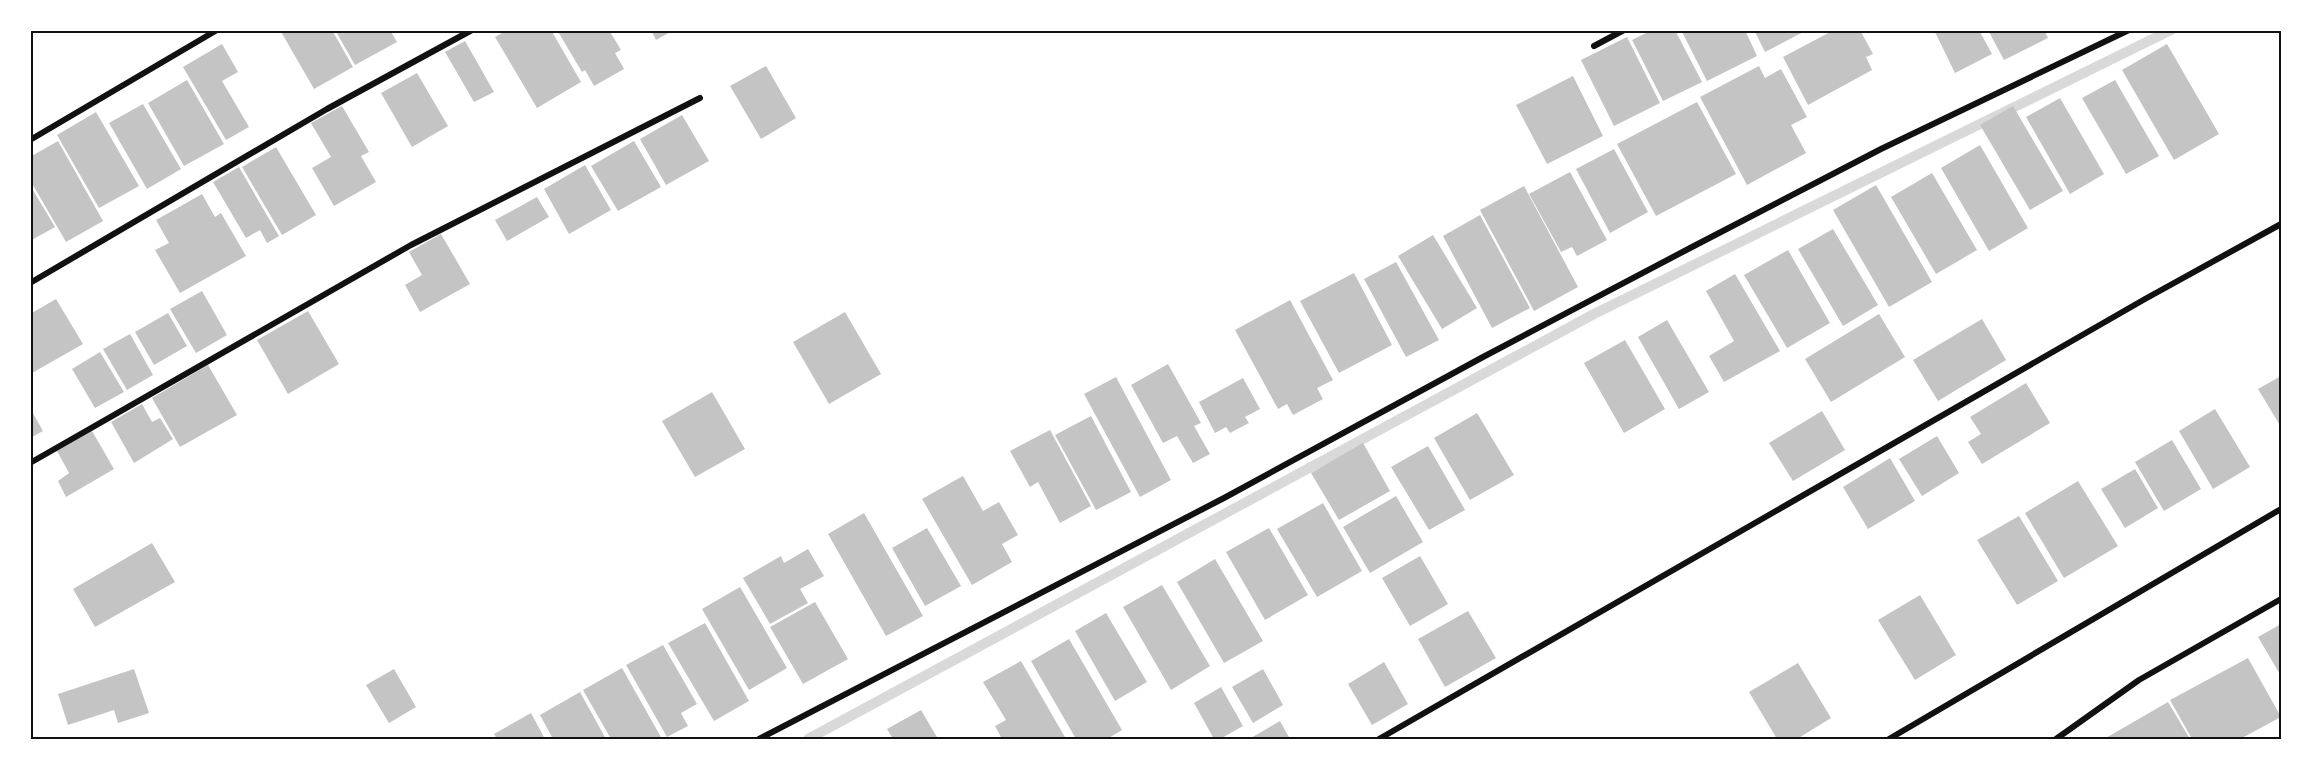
<svg xmlns="http://www.w3.org/2000/svg" width="2311" height="769" viewBox="0 0 2311 769" font-family="'PT Sans',sans-serif">
<style>
.lines{fill:none;stroke-linecap:round;stroke-linejoin:round}
.stream{stroke:#d9d9d9;stroke-width:10}
.building{fill:#c4c4c4}
.minor{stroke:#111;stroke-width:6}
.neatline{fill:none;stroke:#111;stroke-width:2}
</style>
<rect width="100%" height="100%" fill="#fff"/>
<g class="lines">
<path class="stream" d="M808 739 1594 314 2171 30"/>
</g>
<path class="building" d="M280 30H332L353 67 314 89Z
M335 30H390L397 42 355 65Z
M507 30H551L581 82 537 108 495 37Z
M557 30H609L621 50 615 53 624 69 594 86 585 70 582 72Z
M651 30H674L656 40Z
M1652 30H1675L1702 82 1663 101 1632 40Z
M1681 30H1745L1757 56 1707 81Z
M1754 30H1807L1765 52Z
M1834 30H1860L1873 54 1866 57 1872 70 1808 105 1783 57Z
M1934 30H1979L1992 54 1955 73Z
M1988 30H2044L2048 38 2004 60Z
M1627 37 1660 103 1614 126 1581 60Z
M465 41 494 92 474 102 445 52Z
M222 44 238 72 222 81 249 127 226 140 183 67Z
M2167 44 2219 134 2174 160 2122 70Z
M766 66 796 118 761 139 730 86Z
M1759 66 1765 78 1781 69 1807 117 1791 125 1806 153 1747 185 1700 97Z
M417 73 448 126 412 147 381 93Z
M1573 76 1603 136 1547 164 1516 105Z
M187 80 224 144 184 166 148 103Z
M2115 80 2159 156 2126 174 2082 98Z
M2060 98 2104 174 2070 194 2026 117Z
M1697 102 1736 174 1656 216 1617 144Z
M143 104 181 169 147 189 109 123Z
M342 106 369 152 361 156 376 182 334 206 312 168 331 157 311 123Z
M2013 106 2063 191 2030 210 1980 125Z
M96 112 139 186 99 208 57 135Z
M682 115 709 161 666 185 640 139Z
M58 141 103 221 66 242 30 180V157Z
M634 141 661 187 618 211 591 166Z
M1980 145 2028 228 1989 251 1941 168Z
M276 147 316 215 282 235 242 167Z
M1614 149 1648 212 1610 233 1576 169Z
M585 165 611 210 569 234 544 189Z
M239 167 279 236 267 243 260 230 246 238 213 182Z
M1570 172 1607 240 1577 256 1572 247 1561 252 1529 194Z
M1932 173 1977 250 1936 274 1891 197Z
M30 185 55 227 30 241Z
M1876 185 1932 282 1889 307 1833 210Z
M1524 186 1578 287 1534 311 1480 210Z
M202 194 215 217 221 213 246 256 180 293 155 250 169 243 156 220Z
M537 197 549 217 507 241 495 220Z
M1480 215 1530 308 1492 328 1443 236Z
M1833 229 1878 305 1843 326 1798 249Z
M441 234 470 284 420 312 405 285 422 275 409 252Z
M1433 235 1477 308 1442 329 1398 256Z
M1788 250 1830 323 1787 348 1744 275Z
M1396 262 1439 340 1406 357 1364 279Z
M1354 273 1392 345 1339 373 1300 301Z
M1735 274 1780 351 1724 382 1709 356 1734 341 1706 291Z
M202 291 227 335 196 353 170 309Z
M56 299 83 344 32 373 30 370V314Z
M1290 300 1333 380 1317 388 1323 399 1293 415 1287 404 1278 409 1235 330Z
M308 311 339 364 288 394 257 340Z
M845 312 881 374 829 404 793 342Z
M168 313 187 346 154 365 135 332Z
M1879 314 1905 357 1831 402 1805 359Z
M1982 319 2006 360 1938 401 1913 360Z
M1667 320 1709 392 1679 409 1638 337Z
M130 334 153 375 127 390 103 349Z
M1625 340 1665 409 1624 433 1584 363Z
M100 352 124 392 95 408 72 369Z
M1168 364 1201 423 1194 426 1210 454 1193 463 1177 436 1163 443 1131 385Z
M208 365 237 415 180 447 152 398Z
M2281 376V427L2258 389Z
M1116 377 1171 480 1140 497 1084 394Z
M1243 378 1260 409 1245 417 1249 423 1230 433 1226 427 1215 433 1199 402Z
M2026 383 2050 423 1982 464 1968 442 1981 434 1970 417Z
M712 392 745 449 695 477 662 421Z
M142 404 152 422 160 418 173 439 134 463 111 422Z
M30 408 43 431 30 438Z
M2215 409 2250 467 2213 489 2179 431Z
M1822 411 1845 450 1793 481 1769 443Z
M1477 413 1514 475 1470 500 1434 438Z
M1091 416 1131 492 1096 510 1055 435Z
M1050 430 1091 506 1060 523 1038 482 1030 487 1010 451Z
M92 431 114 469 66 497 58 481 69 473 57 451Z
M1937 436 1959 473 1922 496 1899 459Z
M2172 440 2201 489 2164 511 2135 462Z
M1363 443 1390 491 1339 520 1311 473Z
M1428 446 1465 510 1429 530 1391 467Z
M1890 458 1915 501 1868 529 1843 487Z
M2135 469 2158 508 2125 528 2101 489Z
M963 476 983 511 999 502 1018 535 1002 544 1012 562 972 585 922 499Z
M2078 481 2118 546 2064 578 2025 513Z
M1396 496 1423 542 1370 573 1343 527Z
M1323 503 1362 571 1317 597 1277 529Z
M864 513 923 616 886 636 828 534Z
M2019 516 2058 581 2017 605 1977 540Z
M927 528 961 586 925 606 892 548Z
M1269 528 1308 595 1265 620 1226 552Z
M152 543 175 582 95 627 73 589Z
M808 549 824 576 800 589 808 603 770 624 743 578 781 556 784 563Z
M1420 556 1448 604 1410 626 1382 578Z
M1215 559 1263 641 1224 663 1177 582Z
M1162 585 1210 666 1171 690 1123 607Z
M740 587 787 668 749 690 702 609Z
M1920 595 1956 655 1915 680 1878 620Z
M815 602 848 659 803 684 770 627Z
M1468 611 1496 658 1445 687 1418 639Z
M1106 613 1147 682 1115 701 1075 631Z
M705 623 749 701 714 721 668 643Z
M2281 624V676L2258 637Z
M1069 639 1122 730 1107 739H1076L1031 661Z
M663 645 697 704 681 713 688 726 667 737 626 665Z
M2248 658 2281 717 2240 739H2192L2170 700Z
M1021 661 1066 739H1002L995 726 1006 720 983 682Z
M1384 662 1408 704 1372 725 1348 684Z
M1798 663 1831 718 1797 739H1777L1749 692Z
M622 668 662 739H611L583 690Z
M134 669 149 713 118 723 114 710 68 725 58 694Z
M394 669 416 707 389 723 366 685Z
M1263 669 1283 705 1253 723 1232 687Z
M1221 687 1243 726 1220 739H1214L1194 703Z
M580 692 606 739H553L540 715Z
M2168 702 2190 739H2104Z
M921 710 938 739H893L887 729Z
M531 713 545 739H497L494 734Z
M1280 721 1290 739H1249Z"/>
<g class="lines">
<path class="minor" d="M1594 46 1624 30
M30 140 217 30
M30 283 327 109 472 30
M30 463 411 245 700 98
M759 739 1224 498 1483 357 1692 247 1881 149 2129 30
M1379 739 2145 299 2281 224
M1889 739 2281 509
M2056 739 2139 680 2281 599"/>
</g>
<rect width="2311" height="769" fill="none" stroke="#ffffff" stroke-width="63"/>
<rect x="32" y="32" width="2248" height="706" class="neatline"/>
</svg>
